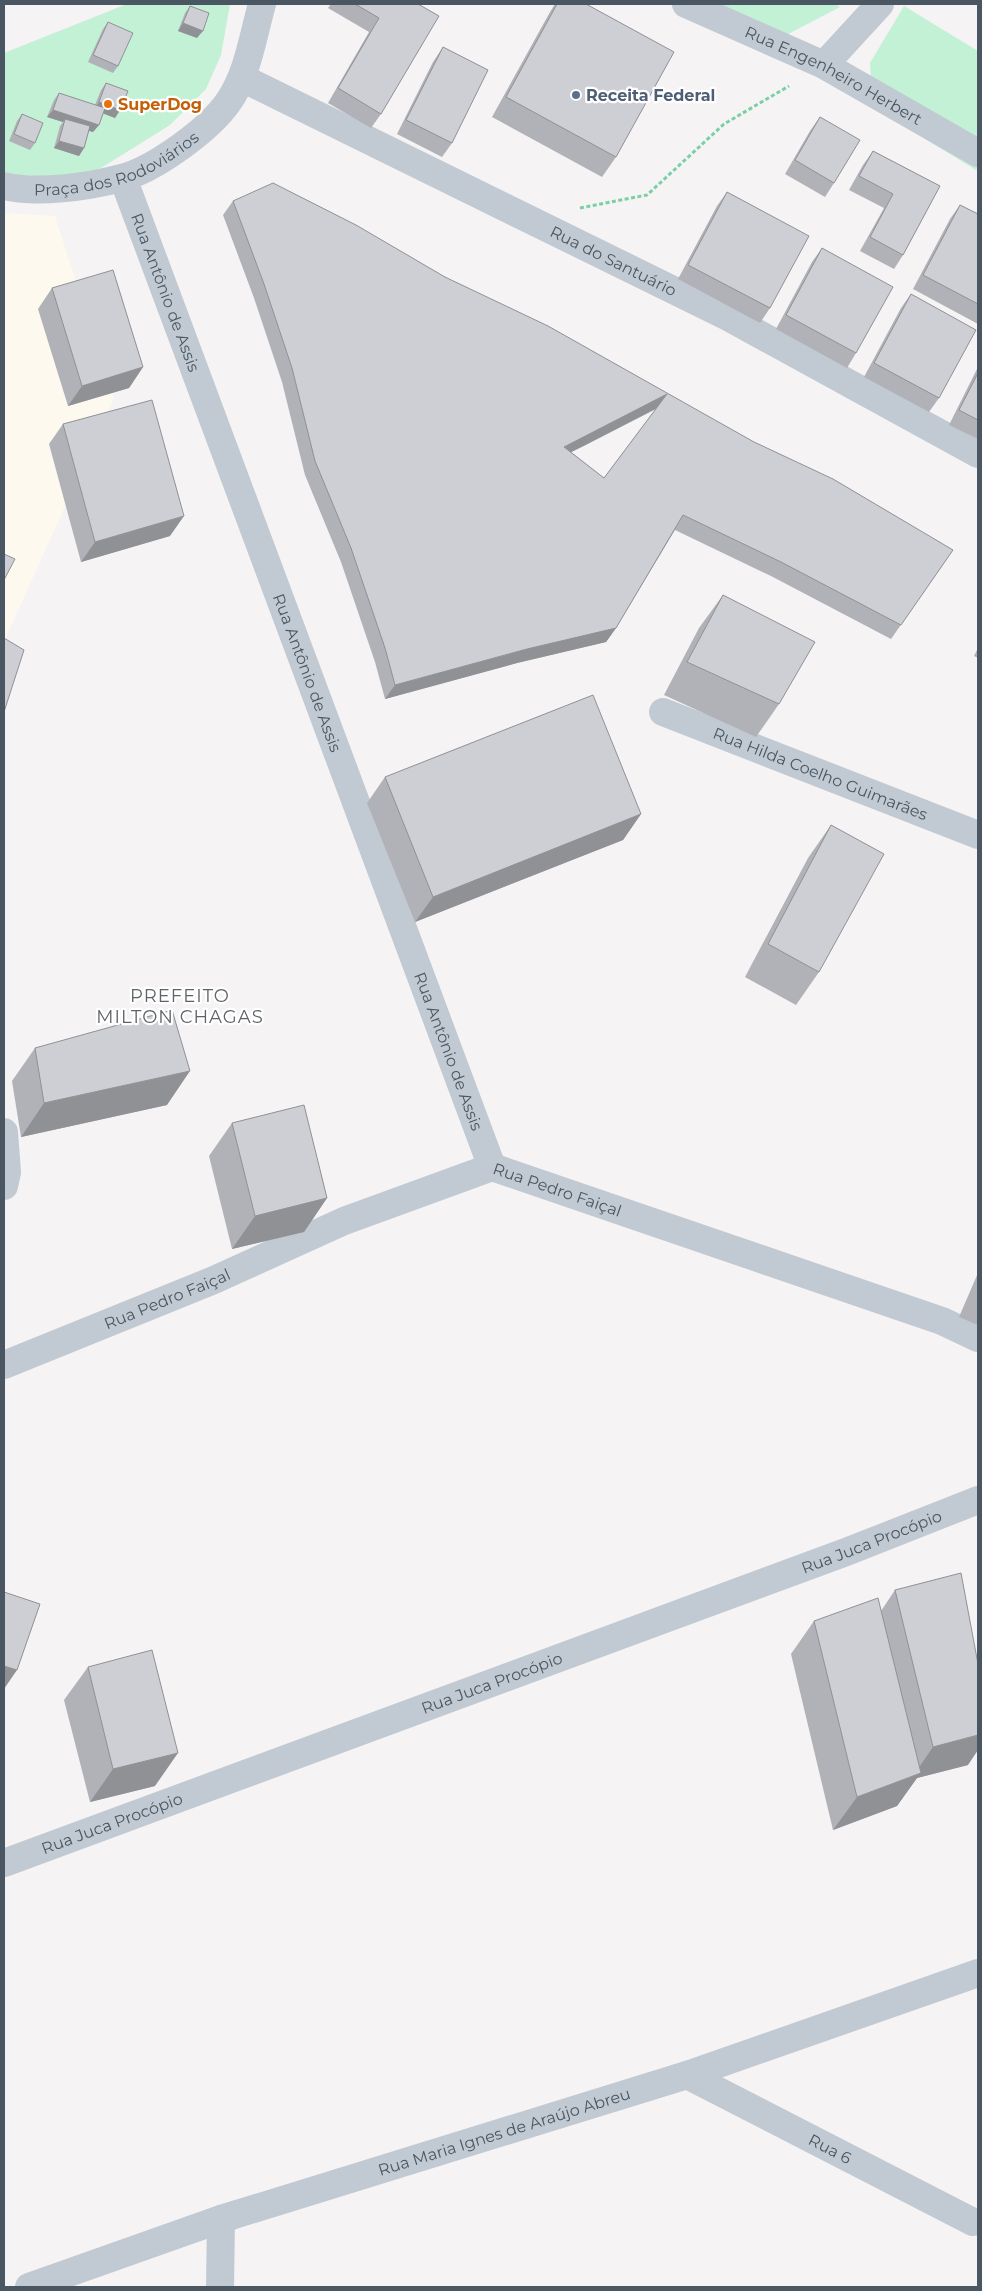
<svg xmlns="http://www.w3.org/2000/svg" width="982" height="2291" viewBox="0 0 982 2291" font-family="Montserrat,sans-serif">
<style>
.commercial{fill:#fdf9ef}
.green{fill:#c3f1d5}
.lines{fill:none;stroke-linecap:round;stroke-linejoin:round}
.path{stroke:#7ad0a6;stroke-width:3;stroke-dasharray:4 2.5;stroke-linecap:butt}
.minor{stroke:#c1cad2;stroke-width:28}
.wall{fill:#b0b2b7;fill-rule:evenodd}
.shaded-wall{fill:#909195}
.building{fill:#cdcfd5;stroke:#909195;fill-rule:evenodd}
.service-dot{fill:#5c6f8a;stroke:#fff;stroke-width:2}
.food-dot{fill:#e8710a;stroke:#fff;stroke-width:2}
.labels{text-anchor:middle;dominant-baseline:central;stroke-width:4.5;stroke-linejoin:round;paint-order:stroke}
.street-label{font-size:16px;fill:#4a5661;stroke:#fff}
.service-label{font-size:16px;font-weight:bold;fill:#4e5e75;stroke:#fff;text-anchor:start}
.food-label{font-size:16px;font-weight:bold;fill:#c56008;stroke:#fff;text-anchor:start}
.neighbourhood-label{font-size:18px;letter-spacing:1px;fill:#5f6368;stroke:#fff}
</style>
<rect width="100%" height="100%" fill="#f5f3f3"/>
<path class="commercial" d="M4 213 55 216 114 398 4 642Z"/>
<path class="green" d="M127 4H230L221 55 206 89 170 125 101 168 70 177 4 175V53Z
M690 4H835L840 7 771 43Z
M904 6 978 51V166L976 170 873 107 870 63Z"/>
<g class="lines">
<path class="path" d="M580 208 647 195 724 124 789 86"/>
<g class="minor">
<path id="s1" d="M686 4 824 65 978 153"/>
<path d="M824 65 880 4"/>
<path id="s2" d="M242 78 728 317 978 454"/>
<path id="s3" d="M123 178 492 1167"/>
<path id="s4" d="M4 186C37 194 88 187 121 178 154 170 210 129 229 101 248 73 253 36 262 4"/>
<path id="s5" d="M663 712 978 835"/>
<path d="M4 1132 7 1172 4 1186"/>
<path id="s6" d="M4 1365 214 1280 344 1221 492 1167 942 1321 978 1338"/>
<path id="s7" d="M4 1863 846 1552 978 1500"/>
<path id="s8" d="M687 2075 973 2222"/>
<path id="s9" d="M29 2287 221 2219 687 2075 978 1973"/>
<path d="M220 2287 221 2219"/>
</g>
</g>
<path class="wall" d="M331 4H418L381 114 371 128 328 103 369 32 328 8Z
M555 4H586L616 157 602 177 492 117 550 12Z
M190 6 197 38 178 31 185 13Z
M108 22 118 66 113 73 88 62 103 29Z
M443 47 452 143 442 157 397 134 433 62Z
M106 83 120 110 115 118 103 113 99 125 93 132 89 131 84 148 79 156 54 148 60 126 63 122 47 117 54 100 59 93 95 105 101 90Z
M22 114 35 143 30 150 9 141 17 121Z
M820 117 834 183 825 197 785 174 810 131Z
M873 151 940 186 903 255 894 269 860 251 884 208 849 190 863 165Z
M727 192 770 308 760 323 678 279 717 206Z
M233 201 445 277 953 550 891 639 771 576 675 530 616 628 606 642 517 663 385 699 375 662 341 562 305 475 282 382 254 298 223 215ZM656 409 604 478 571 452 584 446Z
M960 205 978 214V324L913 289 950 219Z
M822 248 856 353 847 368 776 329 812 262Z
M52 288 143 367 129 388 68 406 38 309Z
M911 294 939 398 929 412 864 377 901 308Z
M978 367V439L949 425Z
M63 424 170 536 81 562 49 444Z
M723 595 779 704 756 737 664 695 699 628Z
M978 648V658L974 656Z
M385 777 641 814 623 840 415 922 367 803Z
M831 825 819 972 796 1005 745 977 808 858Z
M35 1048 167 1105 21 1137 12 1081Z
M232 1123 327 1198 304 1232 232 1249 209 1156Z
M978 1273V1325L959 1317Z
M895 1590 968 1765 917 1778 897 1806 833 1830 791 1654 814 1621 881 1611Z
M88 1667 155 1786 90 1802 64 1700Z"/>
<path class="shaded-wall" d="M183 23 203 31 197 38 178 31Z
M99 102 120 110 115 118 94 110Z
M53 110 99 125 93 132 64 123 65 119 63 122 47 117Z
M59 141 84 148 79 156 54 148Z
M143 367 129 388 68 406 82 386Z
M667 394 657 408 554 461 564 447Z
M184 516 170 536 81 562 95 542Z
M616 628 606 642 517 663 385 699 395 685 527 649Z
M641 814 623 840 415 922 433 897Z
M190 1071 167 1105 21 1137 44 1103Z
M327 1198 304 1232 232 1249 255 1216Z
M4 1666 17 1670 4 1689Z
M978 1735V1750L968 1765 917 1778 897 1806 833 1830 857 1797 913 1776 933 1747Z
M178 1753 155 1786 90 1802 113 1769Z"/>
<path class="building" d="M355 4H418L439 16 381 114 338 88 379 18Z
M557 4H586L674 52 616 157 506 97Z
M190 6 209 13 203 31 183 23Z
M108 22 133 33 118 66 93 55Z
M443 47 488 70 452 143 406 120Z
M106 83 128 91 120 110 99 102Z
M59 93 105 108 99 125 53 110Z
M22 114 43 123 35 143 14 134Z
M820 117 860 140 834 183 795 160Z
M65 119 90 126 84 148 59 141Z
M873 151 940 186 903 255 870 237 893 194 859 176Z
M273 183 356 225 445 277 548 326 754 442 833 479 953 550 901 625 781 562 683 515 616 628 527 649 395 685 385 648 351 548 315 461 292 368 264 284 233 201ZM667 394 604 478 564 447Z
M727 192 809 236 770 308 688 265Z
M960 205 978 214V304L923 275Z
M822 248 893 287 856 353 786 315Z
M113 270 143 367 82 386 52 288Z
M911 294 976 330 939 398 874 363Z
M978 373V420L959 410Z
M152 400 184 516 95 542 63 424Z
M4 554 15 559 4 580Z
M723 595 815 642 779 704 687 662Z
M4 638 24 650 4 712Z
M593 695 641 814 433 897 385 777Z
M831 825 884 854 819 972 768 944Z
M172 1010 190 1071 44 1103 35 1048Z
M304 1105 327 1198 255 1216 232 1123Z
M961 1573 978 1664V1735L933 1747 895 1590Z
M4 1592 40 1604 17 1670 4 1666Z
M878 1598 921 1773 857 1797 814 1621Z
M152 1650 178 1753 113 1769 88 1667Z"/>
<circle class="service-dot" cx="576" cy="95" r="5"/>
<circle class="food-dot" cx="108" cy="104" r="5"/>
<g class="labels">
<g class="street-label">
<text stroke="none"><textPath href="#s1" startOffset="164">Rua Engenheiro Herbert</textPath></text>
<text stroke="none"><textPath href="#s4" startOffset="118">Praça dos Rodoviários</textPath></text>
<text stroke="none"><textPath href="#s2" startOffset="414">Rua do Santuário</textPath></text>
<text stroke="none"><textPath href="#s3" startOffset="122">Rua Antônio de Assis</textPath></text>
<text stroke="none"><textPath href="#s3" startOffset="528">Rua Antônio de Assis</textPath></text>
<text stroke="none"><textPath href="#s5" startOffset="169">Rua Hilda Coelho Guimarães</textPath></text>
<text stroke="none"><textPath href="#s3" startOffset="932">Rua Antônio de Assis</textPath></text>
<text stroke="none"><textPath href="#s6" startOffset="596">Rua Pedro Faiçal</textPath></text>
<text stroke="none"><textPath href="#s6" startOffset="176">Rua Pedro Faiçal</textPath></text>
<text stroke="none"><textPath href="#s7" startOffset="925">Rua Juca Procópio</textPath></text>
<text stroke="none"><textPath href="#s7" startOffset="520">Rua Juca Procópio</textPath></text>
<text stroke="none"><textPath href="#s7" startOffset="115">Rua Juca Procópio</textPath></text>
<text stroke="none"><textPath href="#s9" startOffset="500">Rua Maria Ignes de Araújo Abreu</textPath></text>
<text stroke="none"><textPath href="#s8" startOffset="161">Rua 6</textPath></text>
</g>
<g class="service-label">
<text x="586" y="95">Receita Federal</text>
</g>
<g class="food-label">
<text x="118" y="104">SuperDog</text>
</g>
<g class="neighbourhood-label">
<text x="180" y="996">PREFEITO<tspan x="180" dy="21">MILTON CHAGAS</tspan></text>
</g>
</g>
<rect width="982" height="2291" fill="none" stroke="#4a5661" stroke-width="10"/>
</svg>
